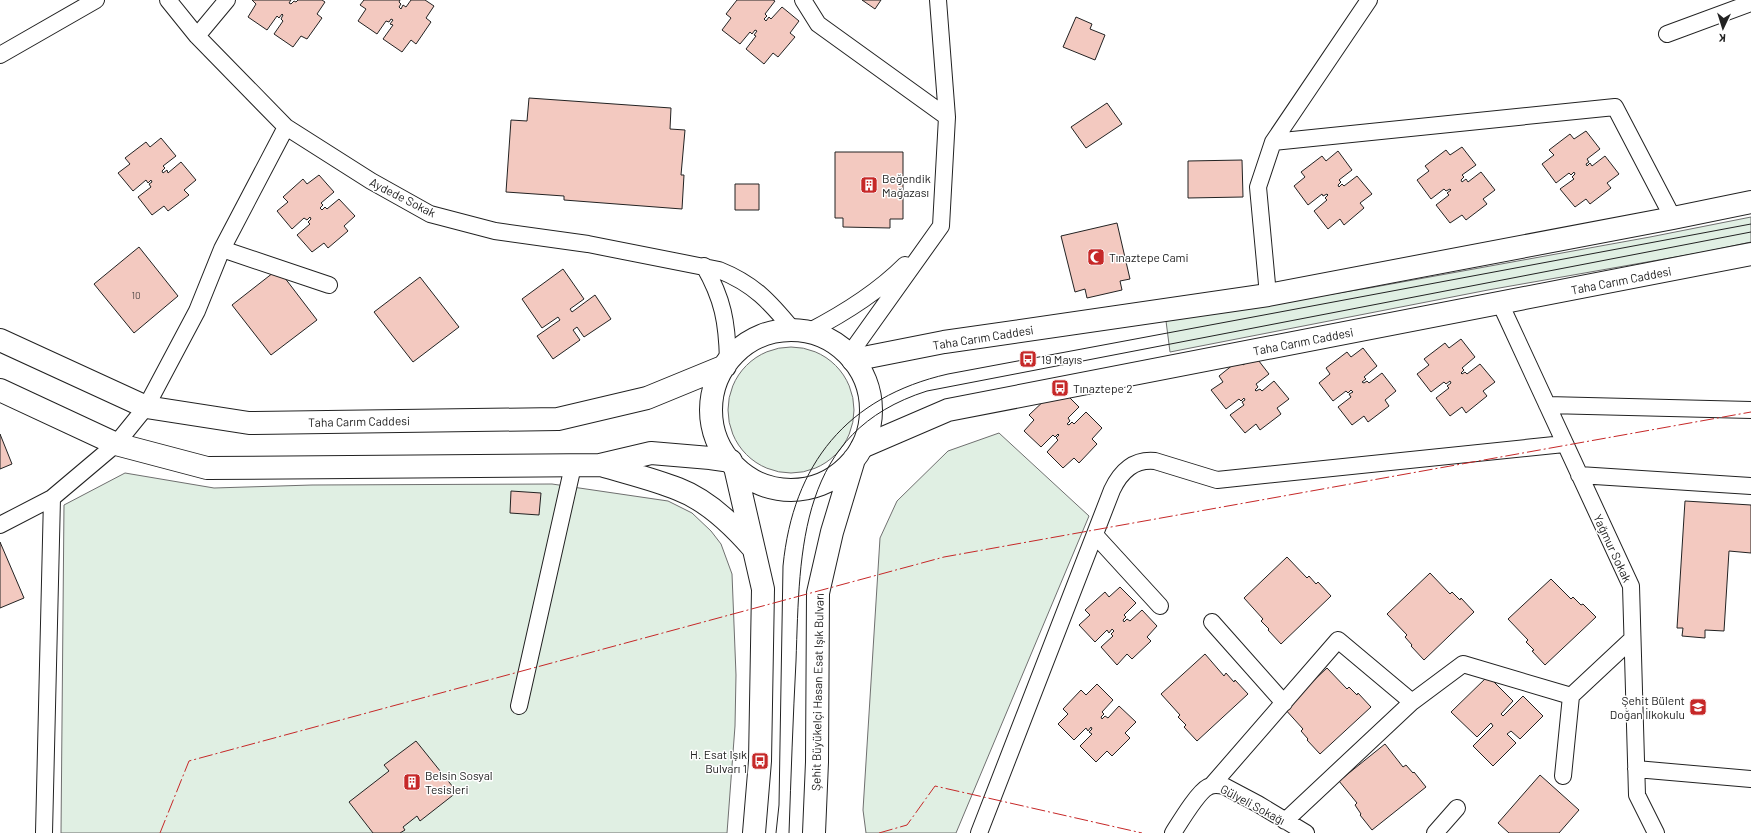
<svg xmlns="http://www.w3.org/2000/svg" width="1751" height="833" viewBox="0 0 1751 833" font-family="Barlow,sans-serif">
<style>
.green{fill:#e0efe3;stroke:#6f6f6f}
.building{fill:#f3c9c0;stroke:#222}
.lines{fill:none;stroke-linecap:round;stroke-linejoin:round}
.street-casing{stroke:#222;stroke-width:18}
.secondary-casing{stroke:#222;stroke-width:24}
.primary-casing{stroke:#222;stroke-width:24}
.street{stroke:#fff;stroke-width:16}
.secondary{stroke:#fff;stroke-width:22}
.primary{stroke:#fff;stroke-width:22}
.tram{stroke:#222;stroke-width:1}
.power{stroke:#c62828;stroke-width:1;stroke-dasharray:14 3 2 3;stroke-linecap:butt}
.labels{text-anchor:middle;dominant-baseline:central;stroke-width:3;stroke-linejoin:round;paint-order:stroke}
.number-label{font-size:10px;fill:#564c4a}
.poi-label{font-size:12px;fill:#222;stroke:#fff;text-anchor:start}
.street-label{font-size:12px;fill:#222;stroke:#fff}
</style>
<rect width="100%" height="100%" fill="#fff"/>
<path class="green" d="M1751 217V242L1704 252 1488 290 1170 352 1166 321 1369 288 1650 237Z
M728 410a63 63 0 1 1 126 0a63 63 0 1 1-126 0Z
M999 433 1089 516 956 833H866L863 810 880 538 897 501 948 451Z
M125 473 214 488 312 485 552 484 668 501 692 513 711 531 721 544 732 574 736 675 735 726 727 833H61L64 505Z"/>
<path class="building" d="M252 0H291L289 3 291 4 294 1 296 2 298 0H322L325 2 317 14 322 18 307 39 301 36 293 47 274 34 283 21 281 19 283 15 282 14 279 18 277 16 267 30 248 17 256 4Z
M364 0H400L399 2 401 4 399 7 401 9 403 5 406 7 411 0H425L434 6 426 18 431 22 416 44 411 40 402 52 383 39 393 25 390 24 393 20 391 19 389 22 386 21 377 34 358 21 366 9 360 5Z
M737 0H773L775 1 765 14 767 16 764 19 766 21 769 17 771 19 782 7 799 21 790 33 795 37 778 57 773 53 764 64 746 49 756 36 754 35 757 31 755 30 752 34 750 32 740 44 722 30 731 18 726 14Z
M862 0H881L875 9Z
M1076 17 1092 24 1090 29 1105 35 1095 60 1063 47Z
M529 98 671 108 670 129 685 130 681 175H684L682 209 564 200V196L506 192 511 120 527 121Z
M1107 103 1122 124 1086 148 1071 127Z
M1586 131 1600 149 1587 159 1589 162 1586 164 1587 166 1590 163 1592 166 1605 156 1619 174 1607 183 1611 188 1590 204 1586 199 1575 207 1560 189 1574 179 1572 177 1575 174 1574 172 1571 175 1569 173 1556 183 1542 164 1554 155 1549 150 1570 134 1574 139Z
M161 138 176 156 163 166 165 168 162 171 163 173 167 170 168 173 181 162 196 180 184 190 189 195 168 211 164 206 152 215 138 197 151 187 149 184 152 182 151 180 148 183 146 180 133 191 118 173 130 164 125 158 146 142 150 147Z
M1462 147 1476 165 1462 175 1464 177 1461 180 1462 182 1466 179 1468 182 1481 172 1495 190 1483 199 1487 204 1466 220 1462 215 1450 223 1436 205 1449 195 1447 193 1451 190 1450 189 1446 191 1444 189 1431 199 1417 180 1429 171 1425 166 1446 150 1450 155Z
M1338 151 1352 170 1339 180 1341 182 1338 185 1339 187 1342 184 1344 186 1357 176 1372 194 1360 203 1364 208 1344 225 1340 219 1328 229 1314 211 1327 200 1325 198 1328 195 1327 194 1323 196 1322 194 1308 205 1294 186 1305 177 1301 172 1322 156 1326 161Z
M835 152H903V219H890V228L843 227V218H835Z
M1242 160 1243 197 1188 198V161Z
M319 175 334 192 321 203 323 205 320 208 322 210 325 207 327 209 339 199 355 216 344 226 348 231 328 248 324 243 312 252 297 235 310 224 308 222 311 219 310 217 307 220 304 218 292 229 277 211 288 202 283 197 303 179 307 184Z
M735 184H759V210H735Z
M1117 223 1130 279 1120 281 1122 290 1087 298 1085 289 1075 292 1061 236Z
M139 247 178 296 134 333 94 284Z
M278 269 317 320 271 355 232 305Z
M563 269 584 299 570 309 572 312 595 295 611 319 584 337 577 327 573 330 580 340 553 359 537 336 560 320 558 317 542 328 522 299Z
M420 277 459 327 413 362 374 312Z
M1461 339 1475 357 1462 368 1464 370 1461 373 1462 374 1465 372 1467 374 1480 364 1495 382 1483 391 1487 396 1466 413 1462 407 1450 416 1436 398 1449 388 1447 386 1451 383 1450 381 1446 384 1444 382 1431 392 1417 374 1429 365 1424 359 1445 343 1449 348Z
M1363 348 1377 366 1364 377 1366 379 1362 382 1364 383 1367 381 1369 383 1382 373 1396 391 1385 400 1389 406 1368 422 1364 416 1352 425 1338 407 1351 397 1349 394 1353 392 1351 390 1348 393 1346 391 1333 401 1319 383 1330 374 1326 368 1347 352 1351 357Z
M1255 356 1269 374 1256 384 1258 387 1255 390 1256 391 1260 389 1262 391 1274 381 1289 399 1277 408 1281 414 1260 430 1256 424 1245 433 1230 415 1244 405 1242 402 1245 400 1244 398 1241 401 1239 399 1226 409 1211 390 1223 382 1219 376 1239 360 1243 365Z
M1063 391 1079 407 1068 418 1070 421 1067 424 1069 425 1072 422 1074 424 1086 412 1102 428 1092 439 1097 444 1079 463 1074 458 1063 468 1047 452 1058 440 1056 438 1059 435 1058 434 1055 437 1053 435 1041 447 1024 431 1034 420 1029 415 1048 397 1053 401Z
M0 434 12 464 0 469Z
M511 491 541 493 539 515 510 513Z
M1685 501 1751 505V553L1729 551 1724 631 1705 630V638L1682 636 1683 628H1677Z
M0 542 24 598 0 608Z
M1287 557 1307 578 1309 576 1316 584 1318 582 1331 596 1281 644 1268 630 1269 629 1261 621 1263 619 1244 598Z
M1430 573 1450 594 1452 592 1460 600 1461 598 1474 612 1424 660 1411 646 1412 645 1405 637 1407 635 1387 614Z
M1551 579 1571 599 1573 597 1581 605 1583 604 1596 617 1545 665 1532 651 1534 650 1526 642 1528 640 1508 619Z
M1120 587 1136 603 1124 615 1126 617 1123 620 1124 622 1127 619 1130 621 1142 610 1157 626 1147 637 1151 641 1132 659 1127 654 1117 665 1101 647 1113 636 1111 634 1114 631 1112 629 1109 633 1107 630 1095 642 1079 625 1090 615 1085 610 1105 592 1109 597Z
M1205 654 1224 676 1226 673 1234 682 1235 680 1248 694 1197 741 1184 727 1186 725 1178 717 1180 715 1161 694Z
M1327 668 1347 689 1349 687 1357 695 1358 693 1371 707 1320 754 1307 740 1308 739 1301 731 1303 729 1284 708Z
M1488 676 1513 701 1501 714 1503 716 1523 696 1543 716 1520 739 1511 731 1507 734 1516 743 1493 766 1473 746 1493 726 1491 723 1477 737 1451 712Z
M1097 684 1113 700 1102 712 1104 714 1101 717 1102 719 1105 716 1108 718 1119 706 1136 722 1125 733 1130 738 1112 756 1107 751 1096 762 1080 746 1092 734 1089 732 1092 729 1091 727 1088 731 1086 728 1074 740 1058 724 1068 714 1063 709 1081 690 1086 695Z
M416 741 457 792 420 821 417 816 403 827 405 830 400 833H373L349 802 389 771 384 765Z
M1385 744 1403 767 1406 765 1413 773 1414 772 1426 787 1372 830 1360 815 1361 814 1355 805 1357 803 1339 781Z
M1540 775 1579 810 1559 833H1509L1498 823Z"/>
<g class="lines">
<defs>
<path id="street" d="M168 0 197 36 286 127 371 181 430 214 495 231 588 244 719 270C754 284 770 302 793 330
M803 0 818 24 947 117
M1667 34 1751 3
M197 36 227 0
M0 55 96 0
M1273 142 1615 107 1673 218
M222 249 329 285
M704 266C723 299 727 322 728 360
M1268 295 1258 187 1273 142 1369 0
M1500 303 1631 586 1637 795 1656 833
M808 332C843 314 877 293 905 265
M849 355 941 226 947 117 938 0
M1547 405 1751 410
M1579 475 1751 486
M0 525 52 498 116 444 146 407 197 311 222 249 286 127
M1095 535 1160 606
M1212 622 1284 703
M519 706 573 466
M1636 769 1751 779
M1563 776 1571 696
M1212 785 1338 640 1412 702 1463 664 1571 696 1632 639
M1285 821 1412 702
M44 833 52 498
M979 833 1112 490C1121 471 1134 459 1155 461L1217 480 1564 444
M1173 833C1180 822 1198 792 1208 787 1213 784 1219 785 1224 786L1258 804 1306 833
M1435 833 1457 808"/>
<path id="secondary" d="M853 360 944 342 1268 295 1673 218 1751 202
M862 447 948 410 1751 254"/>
<path id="primary" d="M711 410a80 80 0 1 1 160 0a80 80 0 1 1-160 0Z
M0 340 146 407 249 423 558 419 647 398 725 366
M0 390 116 444 207 468 600 465 651 453 710 458 731 461
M601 465C627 473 653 479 678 489 707 500 733 525 753 548
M735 467 763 589 760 761 754 833
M814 833 817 762 818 593 832 532 854 459"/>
</defs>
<use href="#street" class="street-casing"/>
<use href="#secondary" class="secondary-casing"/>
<use href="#primary" class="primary-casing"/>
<use href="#street" class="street"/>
<use href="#secondary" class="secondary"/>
<use href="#primary" class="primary"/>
<path class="tram" d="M776 833 779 805 783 566C793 464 847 397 948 374L1751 224
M789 833C791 776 793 718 796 661 800 547 798 432 927 391L1751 232"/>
<path class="power" d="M160 833 189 761 944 557 1751 412
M879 833 907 825 935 786 1142 833"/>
</g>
<defs>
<symbol id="building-square" viewBox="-11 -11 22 22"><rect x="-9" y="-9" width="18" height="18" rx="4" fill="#c62828" stroke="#fff"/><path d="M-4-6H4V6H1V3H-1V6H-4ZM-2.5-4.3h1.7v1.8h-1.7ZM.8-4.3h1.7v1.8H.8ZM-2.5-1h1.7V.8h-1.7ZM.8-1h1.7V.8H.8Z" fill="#fff"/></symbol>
<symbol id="mosque-square" viewBox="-11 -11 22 22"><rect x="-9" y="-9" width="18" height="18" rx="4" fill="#c62828" stroke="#fff"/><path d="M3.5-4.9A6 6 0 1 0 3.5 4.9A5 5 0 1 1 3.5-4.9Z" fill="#fff"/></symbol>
<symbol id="bus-square" viewBox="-11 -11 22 22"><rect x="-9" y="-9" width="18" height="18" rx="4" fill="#c62828" stroke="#fff"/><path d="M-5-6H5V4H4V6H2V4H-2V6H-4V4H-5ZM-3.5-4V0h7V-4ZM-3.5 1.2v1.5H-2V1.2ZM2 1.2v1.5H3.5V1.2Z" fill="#fff"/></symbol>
<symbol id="school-square" viewBox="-11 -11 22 22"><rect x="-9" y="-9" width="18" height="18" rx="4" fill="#c62828" stroke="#fff"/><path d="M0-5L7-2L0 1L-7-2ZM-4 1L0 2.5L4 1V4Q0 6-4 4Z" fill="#fff"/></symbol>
</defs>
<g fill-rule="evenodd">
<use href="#building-square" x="859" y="175" width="20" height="20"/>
<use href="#mosque-square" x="1086" y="247" width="20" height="20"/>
<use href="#bus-square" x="1018" y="349" width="20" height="20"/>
<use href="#bus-square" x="1050" y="378" width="20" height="20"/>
<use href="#school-square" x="1688" y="697" width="20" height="20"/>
<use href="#bus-square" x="750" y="751" width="20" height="20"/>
<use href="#building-square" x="402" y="772" width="20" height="20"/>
</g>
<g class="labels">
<g class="number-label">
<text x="136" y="295">10</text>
</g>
<g class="poi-label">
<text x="882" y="178">Beğendik<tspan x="882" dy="14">Mağazası</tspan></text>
<text x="1109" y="257">Tınaztepe Cami</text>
<text x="1041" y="359">19 Mayıs</text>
<text x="1073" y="388">Tınaztepe 2</text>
<text x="1685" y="700" text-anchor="end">Şehit Bülent<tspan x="1685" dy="14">Doğan İlkokulu</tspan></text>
<text x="747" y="754" text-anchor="end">H. Esat Işık<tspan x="747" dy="14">Bulvarı 1</tspan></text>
<text x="425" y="775">Belsin Sosyal<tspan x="425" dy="14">Tesisleri</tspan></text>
</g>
<g class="street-label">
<text transform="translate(403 197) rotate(27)">Aydede Sokak</text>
<text transform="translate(1621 280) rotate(-11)">Taha Carım Caddesi</text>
<text transform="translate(983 337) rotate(-9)">Taha Carım Caddesi</text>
<text transform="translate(1303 341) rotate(-11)">Taha Carım Caddesi</text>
<text transform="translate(359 421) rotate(-1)">Taha Carım Caddesi</text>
<text transform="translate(1613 548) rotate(65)">Yağmur Sokak</text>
<text transform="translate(817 692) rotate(-89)">Şehit Büyükelçi Hasan Esat Işık Bulvarı</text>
<text transform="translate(1253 804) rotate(28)">Gülyeli Sokağı</text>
</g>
</g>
<g transform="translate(1723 28) rotate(184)" stroke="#ffffff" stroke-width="3" paint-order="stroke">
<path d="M0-3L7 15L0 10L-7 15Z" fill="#222222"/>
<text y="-6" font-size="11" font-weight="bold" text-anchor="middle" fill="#222222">K</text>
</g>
</svg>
